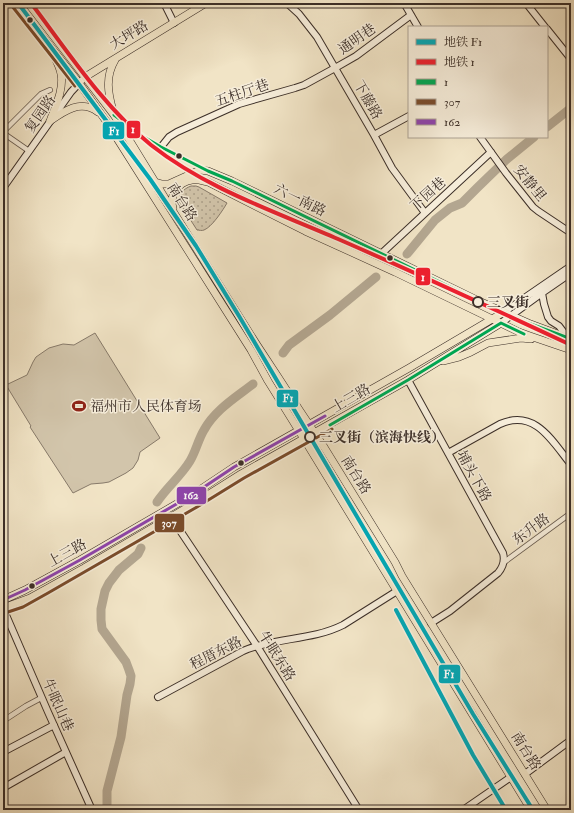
<svg xmlns="http://www.w3.org/2000/svg" width="574" height="813" viewBox="0 0 574 813" font-family="'IM FELL Double Pica','Noto Serif SC',serif">
<style>
.green{fill:url(#green-dots);stroke:#877a6a}
.pitch{fill:#d2c5ab;stroke:#877a6a}
.lines{fill:none;stroke-linecap:round;stroke-linejoin:round}
.river{stroke:#b3a690;stroke-width:9}
.street-casing{stroke:#695c50;stroke-width:6}
.secondary-casing{stroke:#3c2f28;stroke-width:8}
.primary-casing{stroke:#3c2f28;stroke-width:8}
.street{stroke:#f6edda;stroke-width:4.5}
.secondary{stroke:#f6edda;stroke-width:6}
.primary{stroke:#f1e4c6;stroke-width:7}
.bus-1-casing{stroke:#f6edda;stroke-width:6}
.bus-2-casing{stroke:#f6edda;stroke-width:6}
.bus-3-casing{stroke:#f6edda;stroke-width:6}
.bus-1{stroke:#00a651;stroke-width:3}
.bus-2{stroke:#7a4b2a;stroke-width:3}
.bus-3{stroke:#8e44ad;stroke-width:3}
.metro-1-casing{stroke:#f6edda;stroke-width:7}
.metro-2-casing{stroke:#f6edda;stroke-width:7}
.metro-1{stroke:#03a7b4;stroke-width:4}
.metro-2{stroke:#eb212f;stroke-width:4}
.bus-dot{fill:#3c2f28;stroke:#f6edda;stroke-width:1.5}
.stop-dot{fill:#f6edda;stroke:#3c2f28;stroke-width:2}
.labels{text-anchor:middle;dominant-baseline:central;stroke-width:3;stroke-linejoin:round;paint-order:stroke}
.street-label{font-size:14px;fill:#3c2f28;stroke:#f6edda}
.stop-label{font-size:14px;font-weight:bold;fill:#3c2f28;stroke:#f6edda;text-anchor:start}
.poi-label{font-size:14px;fill:#3c2f28;stroke:#f6edda;text-anchor:start}
.line-badge{stroke:#f6edda;stroke-width:1.5}
.badge-label{font-size:11px;text-anchor:middle;font-weight:bold;fill:#fff}
</style>
<defs>
<pattern id="green-dots" width="8" height="8" patternUnits="userSpaceOnUse"><rect width="8" height="8" fill="#d2c5ab"/><path d="M2 2h.1M6 6h.1" fill="none" stroke="#aca08b" stroke-width="1.8" stroke-linecap="round"/></pattern>
</defs>
<rect width="100%" height="100%" fill="#f1e4c6"/>
<filter id="stains"><feTurbulence type="fractalNoise" baseFrequency=".005" numOctaves="4"/><feColorMatrix values="0 0 0 0 .2 0 0 0 0 .09 0 0 0 0 .02 0 0 0 .5 -.17"/></filter>
<radialGradient id="worn" r=".72"><stop offset=".6" stop-color="#630" stop-opacity="0"/><stop offset="1" stop-color="#630" stop-opacity=".3"/></radialGradient>
<path class="green" d="M191 186H196L199 187 227 203C223 210 212 227 204 230 202 231 199 230 197 230L179 202C179 194 183 189 191 186Z"/>
<path class="pitch" d="M95 333 160 438 140 452 138 460 133 468 126 473 109 482 103 483 91 484 73 493 30 427 31 426 6 385 27 375 33 362 36 357 49 348 63 344 74 345Z"/>
<g class="lines">
<path class="river" d="M547 127 571 108
M407 254 435 220 450 208 462 203 477 188 507 159 534 137
M283 353 289 345 330 315 376 277
M157 502C167 487 181 476 190 461 196 451 198 440 204 430 215 410 235 398 253 384
M107 810V791L121 737 127 695 130 684 131 676 129 670 126 662 102 629 101 620V609L105 591 109 583 119 570 138 554 141 548"/>
<defs>
<path id="street" d="M3 132 41 94 50 90
M3 133 29 151
M503 563 571 513
M3 721 26 706 41 698"/>
<path id="secondary" d="M164 3 174 23
M287 3 299 14 317 37 374 135 392 168 425 213
M404 3 418 27
M526 3 545 27
M547 29 571 59
M374 135 409 116
M480 137 506 173 533 207 538 211 571 233
M161 147 169 137 177 132 239 104 295 88 304 85 335 68 356 56 411 15
M3 188 71 92 85 77
M381 254 491 152
M542 293 544 304 548 317 551 321 559 326 568 338
M504 312 571 266
M501 323 542 293 571 273
M408 380 503 553C505 560 503 567 498 573L450 611 431 623
M448 453 500 424C534 409 551 439 569 462
M171 517 257 646 359 810
M3 608 48 712 92 810
M158 697 243 651C275 637 311 641 343 625L397 591
M3 752 54 725
M525 774 571 740
M3 788 66 752
M463 810 511 777"/>
<path id="primary" d="M16 3 79 83 106 121 251 350 268 381 304 439 531 810
M28 3 85 77 114 115 176 216 257 345 278 377 300 411 324 447 395 562 402 576 547 810
M85 77 206 3
M113 111C108 93 105 77 115 60
M50 121C55 107 64 90 61 74 60 68 57 62 54 56
M50 121C64 111 81 99 98 112
M155 182 162 184H169L200 170 208 171 232 181 481 302 528 323 571 339
M173 208C169 195 178 182 192 180 197 179 203 181 208 182L305 231 395 272 519 332 530 336 571 350
M443 361 459 357 471 352 488 343 521 338 531 339
M3 600 25 590 80 560 192 495 234 467 409 368 504 312
M3 608 30 598 84 568 195 503 241 474 408 380 501 323"/>
</defs>
<use href="#street" class="street-casing"/>
<use href="#secondary" class="secondary-casing"/>
<use href="#primary" class="primary-casing"/>
<use href="#street" class="street"/>
<use href="#secondary" class="secondary"/>
<use href="#primary" class="primary"/>
<defs>
<path id="bus-1" d="M16 3 79 83
M114 115 144 137 161 147 208 171 232 181 481 302 528 323 571 339
M330 425 408 380 501 323 524 334"/>
<path id="bus-2" d="M12 6 75 86
M5 613 23 607 48 593 197 507 244 478 332 429"/>
<path id="bus-3" d="M3 600 25 590 80 560 192 495 234 467 325 416"/>
</defs>
<use href="#bus-1" class="bus-1-casing"/>
<use href="#bus-2" class="bus-2-casing"/>
<use href="#bus-3" class="bus-3-casing"/>
<use href="#bus-1" class="bus-1"/>
<use href="#bus-2" class="bus-2"/>
<use href="#bus-3" class="bus-3"/>
<defs>
<path id="metro-1" d="M18 3 150 179 196 246 239 316 473 714 533 810
M396 610 473 755 506 810"/>
<path id="metro-2" d="M31 3C68 52 103 106 151 145 207 189 274 211 338 239 416 273 494 309 571 345"/>
</defs>
<use href="#metro-1" class="metro-1-casing"/>
<use href="#metro-2" class="metro-2-casing"/>
<use href="#metro-1" class="metro-1"/>
<use href="#metro-2" class="metro-2"/>
</g>
<defs>
<symbol id="stadium-bare" viewBox="-9 -9 18 18"><path d="M0-5a6.5 5 0 1 0 0 10a6.5 5 0 1 0 0-10ZM-3.5-1.8h7v3.6h-7Z" fill="#8f2418" stroke="#f6edda" stroke-width="2.5" paint-order="stroke"/></symbol>
</defs>
<g fill-rule="evenodd">
<use href="#stadium-bare" x="69" y="396" width="20" height="20"/>
</g>
<g class="bus-dot">
<circle cx="30" cy="20" r="3.5"/>
<circle cx="179" cy="156" r="3.5"/>
<circle cx="390" cy="258" r="3.5"/>
<circle cx="241" cy="463" r="3.5"/>
<circle cx="32" cy="586" r="3.5"/>
</g>
<g class="stop-dot">
<circle cx="478" cy="302" r="5"/>
<circle cx="310" cy="437" r="5"/>
</g>
<g class="labels">
<g class="street-label">
<text transform="translate(129 35) rotate(-31)">大坪路</text>
<text transform="translate(357 39) rotate(-35)">通明巷</text>
<text transform="translate(242 93) rotate(-19)">五柱厅巷</text>
<text transform="translate(368 100) rotate(60)">下藤路</text>
<text transform="translate(40 114) rotate(-55)">复园路</text>
<text transform="translate(530 183) rotate(51)">安静里</text>
<text transform="translate(428 194) rotate(-42)">下园巷</text>
<text transform="translate(300 200) rotate(26)">六一南路</text>
<text transform="translate(182 202) rotate(58)">南台路</text>
<text transform="translate(351 398) rotate(-30)">上三路</text>
<text transform="translate(356 475) rotate(58)">南台路</text>
<text transform="translate(474 476) rotate(61)">埔头下路</text>
<text transform="translate(531 529) rotate(-36)">东升路</text>
<text transform="translate(67 553) rotate(-29)">上三路</text>
<text transform="translate(216 653) rotate(-27)">程厝东路</text>
<text transform="translate(277 656) rotate(58)">牛眠东路</text>
<text transform="translate(58 705) rotate(66)">牛眠山巷</text>
<text transform="translate(526 751) rotate(58)">南台路</text>
</g>
<g class="stop-label">
<text x="487" y="302">三叉街</text>
<text x="319" y="437">三叉街（滨海快线）</text>
</g>
<g class="poi-label">
<text x="90" y="406">福州市人民体育场</text>
</g>
</g>
<g class="line-badge">
<rect x="126" y="120" width="15" height="19" rx="4" fill="#eb212f"/>
<rect x="102" y="121" width="23" height="19" rx="4" fill="#03a7b4"/>
<rect x="415" y="267" width="16" height="19" rx="4" fill="#eb212f"/>
<rect x="276" y="389" width="23" height="19" rx="4" fill="#03a7b4"/>
<rect x="176" y="486" width="31" height="19" rx="4" fill="#8e44ad"/>
<rect x="154" y="513" width="31" height="20" rx="4" fill="#7a4b2a"/>
<rect x="438" y="664" width="23" height="20" rx="4" fill="#03a7b4"/>
</g>
<g class="badge-label">
<text x="133" y="133">1</text>
<text x="114" y="135">F1</text>
<text x="423" y="281">1</text>
<text x="288" y="402">F1</text>
<text x="191" y="499">162</text>
<text x="169" y="527">307</text>
<text x="449" y="678">F1</text>
</g>
<rect width="574" height="813" fill="none" stroke="#f1e4c6" stroke-width="16"/>
<rect x="4" y="4" width="566" height="805" fill="none" stroke="#3c2f28" stroke-width="2"/>
<rect x="8" y="8" width="558" height="797" fill="none" stroke="#3c2f28"/>
<rect x="408" y="26" width="140" height="112" fill="#f6edda" stroke="#aca193"/>
<rect x="416" y="39" width="20" height="6" fill="#03a7b4" stroke="#aca193"/>
<text x="444" y="46" font-size="12" fill="#3c2f28">地铁 F1</text>
<rect x="416" y="59" width="20" height="6" fill="#eb212f" stroke="#aca193"/>
<text x="444" y="66" font-size="12" fill="#3c2f28">地铁 1</text>
<rect x="416" y="79" width="20" height="6" fill="#00a651" stroke="#aca193"/>
<text x="444" y="86" font-size="12" fill="#3c2f28">1</text>
<rect x="416" y="99" width="20" height="6" fill="#7a4b2a" stroke="#aca193"/>
<text x="444" y="106" font-size="12" fill="#3c2f28">307</text>
<rect x="416" y="119" width="20" height="6" fill="#8e44ad" stroke="#aca193"/>
<text x="444" y="126" font-size="12" fill="#3c2f28">162</text>
<rect width="100%" height="100%" filter="url(#stains)"/>
<rect width="100%" height="100%" fill="url(#worn)"/>
</svg>
